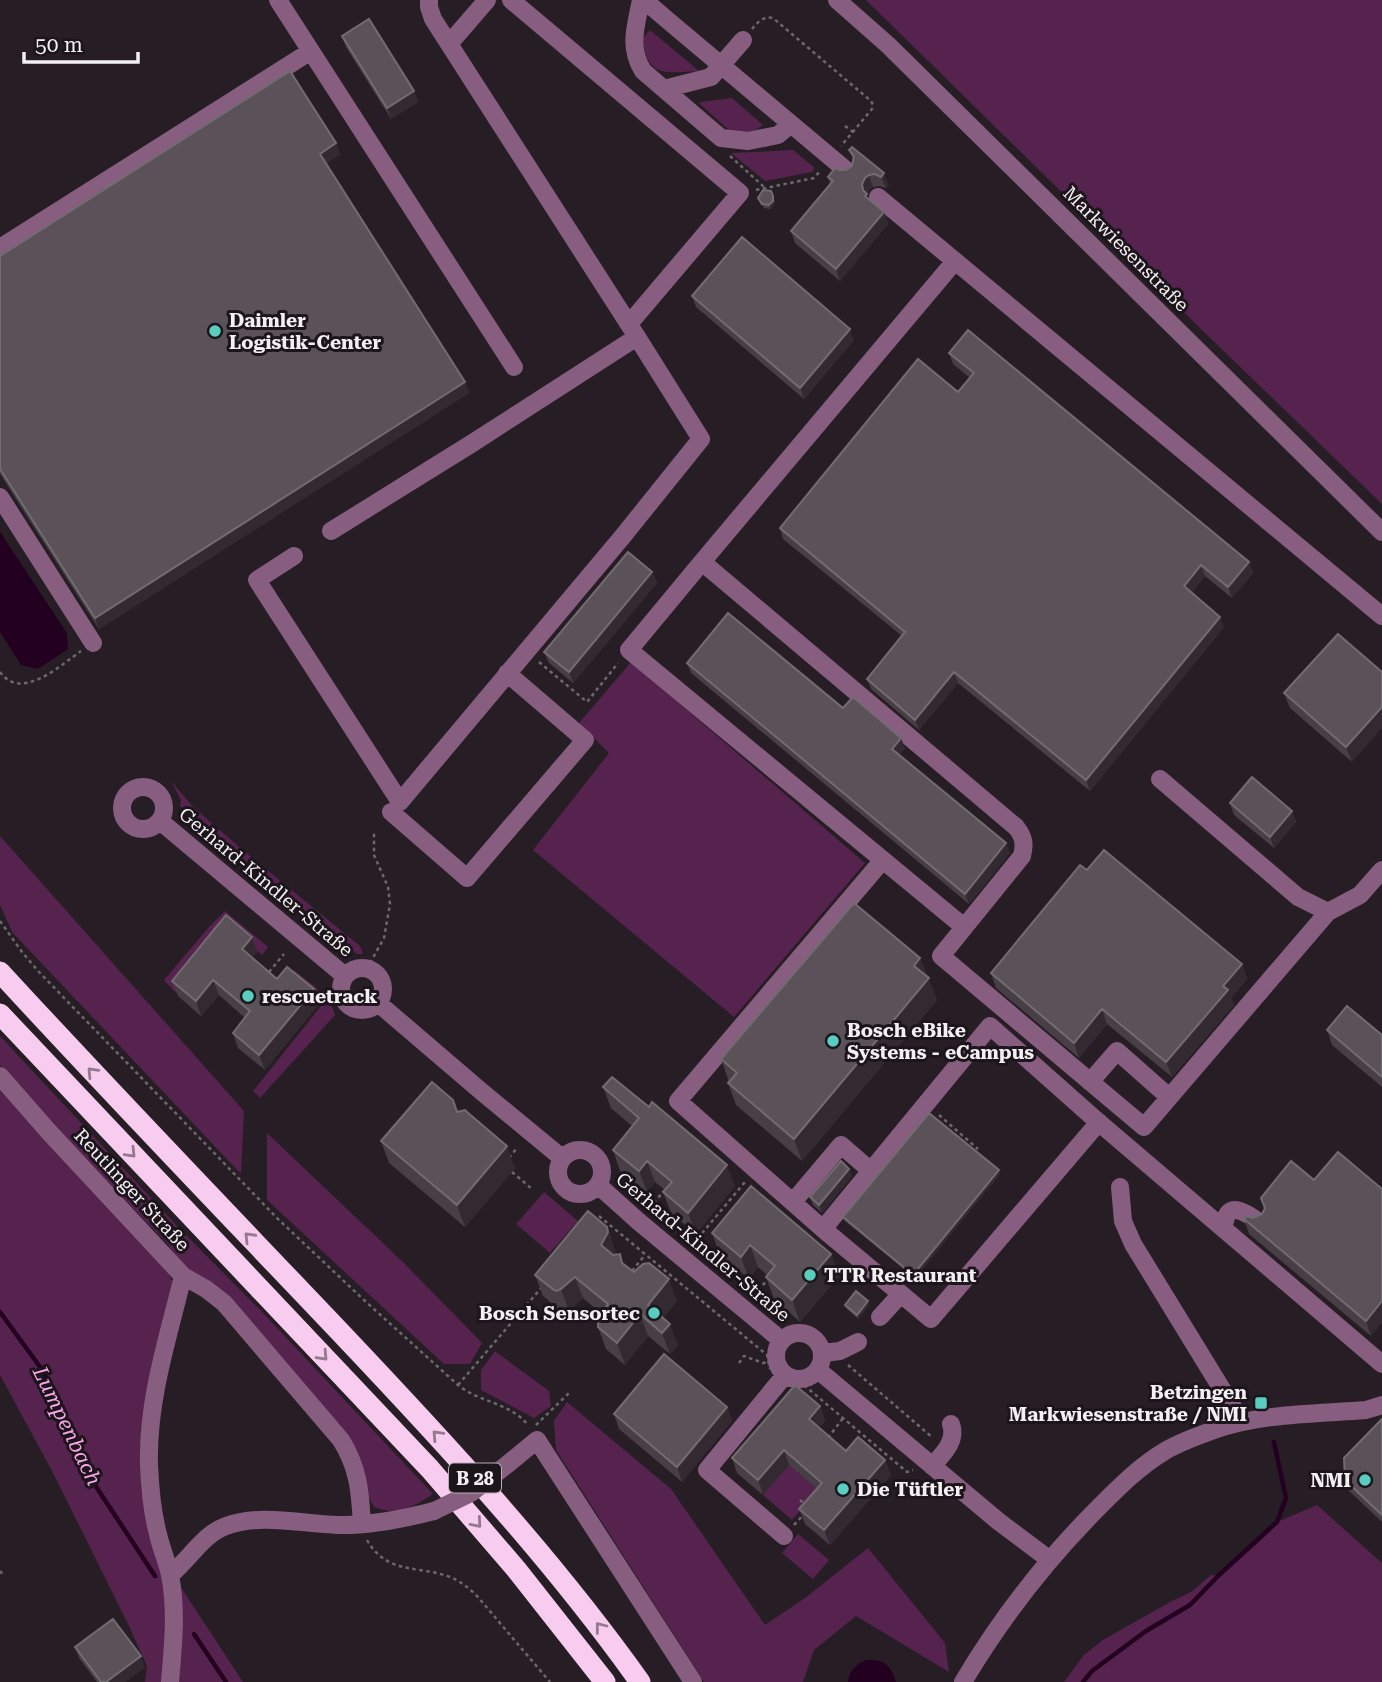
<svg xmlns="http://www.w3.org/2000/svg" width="1382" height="1682" viewBox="0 0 1382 1682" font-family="'Roboto Serif',serif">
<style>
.green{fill:#55234e}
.water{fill:#240020}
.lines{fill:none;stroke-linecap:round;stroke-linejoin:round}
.stream{stroke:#240020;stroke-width:4.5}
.path{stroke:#6e676d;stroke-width:2.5;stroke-dasharray:3.5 3.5;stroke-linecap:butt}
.minor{stroke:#885e80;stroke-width:18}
.highway{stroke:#f7ccee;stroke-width:21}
.minor-bridge{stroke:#885e80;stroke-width:18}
.wall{fill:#473f45}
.shaded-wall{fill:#322a30}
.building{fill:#5a5258;stroke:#726b70;stroke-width:2}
.oneway{stroke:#947a8f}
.poi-dot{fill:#59cebe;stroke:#1c151b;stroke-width:2.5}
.labels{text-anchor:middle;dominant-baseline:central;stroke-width:6;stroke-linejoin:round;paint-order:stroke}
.shield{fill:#1c151b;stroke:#b3aeb2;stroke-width:2}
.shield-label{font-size:18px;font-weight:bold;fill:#f4eff3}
.street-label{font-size:19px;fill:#f4eff3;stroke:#1c151b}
.poi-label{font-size:19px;font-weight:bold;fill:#f4eff3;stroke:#1c151b;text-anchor:start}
.water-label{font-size:21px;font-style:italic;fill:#faa6ea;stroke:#1c151b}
</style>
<rect width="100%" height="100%" fill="#261e24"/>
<path class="green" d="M866 0H1382V504L1204 332Z
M650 30 699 71C666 73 646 78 643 38Z
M732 98 763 125 751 133 730 131 700 104V102Z
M793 150 815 168 812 172 765 181 731 153Z
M631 662 865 863 734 1017 533 850 609 753 579 723Z
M171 781 193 807 244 851 360 946 363 954H357L180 806 181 800Z
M0 836 244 1111 241 1174 12 932 0 905Z
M225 911 268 947 262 955 230 928 175 992 164 980 209 927Z
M294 970C308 982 331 996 335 1015L260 1098 253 1091 321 1006 288 977Z
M0 1036 178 1227 265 1315 433 1494C413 1507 397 1517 374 1507L367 1494 361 1467 185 1269 166 1242 54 1127 0 1065Z
M0 1087 163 1259 173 1283 142 1441 180 1586 243 1682H145L147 1666 128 1624 52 1471 0 1375Z
M267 1133 404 1263 482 1343 470 1364H444L267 1200Z
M544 1192 578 1221 550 1253 516 1224Z
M495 1351 549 1391 551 1406 534 1418 481 1390V1370Z
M567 1402 671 1489 765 1625 805 1598 868 1548 945 1643 949 1672 856 1616 814 1650 803 1682H704L556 1450 554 1421Z
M789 1465 819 1490 792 1520 763 1495Z
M1317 1505 1382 1563V1682H1064L1084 1655 1103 1640 1170 1602 1191 1592 1211 1575 1218 1576 1277 1522Z
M798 1534 829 1560 813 1579 782 1553Z"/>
<path class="water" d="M0 532 67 633 68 649 38 669 21 665 0 632Z
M866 1660C884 1659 891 1665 896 1682H848C849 1670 856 1665 866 1660Z"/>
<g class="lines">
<path class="stream" d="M0 1312 43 1371 91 1479 155 1576
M194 1634 226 1682
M1083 1682 1092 1671 1146 1631 1190 1605 1218 1576 1277 1522 1286 1498 1274 1442"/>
<path class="path" d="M752 29C758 22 763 16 773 18L871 101 873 105 872 109 841 146
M845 126 853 132
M730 156 764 187
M756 190 814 178 821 170
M539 662 587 702 618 663
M0 672C21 702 61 665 81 651
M0 921 22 952 39 972 278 1219 365 1301 458 1385C480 1403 509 1402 528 1425
M370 963 384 938 390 904 388 887 374 855V833
M269 972 284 954
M939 1115 978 1149
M509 1158 517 1148
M512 1172 532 1189
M649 1208 665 1190
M599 1216 767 1355 770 1369
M693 1244 745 1182
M632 1271 645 1255
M754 1296 767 1280
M739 1363 744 1356 763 1363 768 1362
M848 1365 933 1438
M458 1385 542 1287
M797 1387 805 1386 907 1472 913 1470
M536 1425 569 1393
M828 1438 843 1418
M800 1500 806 1506
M794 1525 804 1514
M367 1540C387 1575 418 1565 450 1577 460 1581 469 1588 477 1596L550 1682
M0 1571 3 1575"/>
<path class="minor" d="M278 0 514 367
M511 0 740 193 629 324
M641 0C636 26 628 47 643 71L721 138 748 141 778 135 791 124
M648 0 651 6 665 18 847 171
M837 0 888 45 1382 532
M449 44 487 0
M664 89 711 77 743 40
M878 197 1382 616
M0 248 311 51
M955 261 702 562 1016 827C1024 837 1025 844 1022 856L941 956 1144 1127 1328 912
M0 497 93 643
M331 531 471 444 637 337 433 19 429 7V0
M294 556 257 580 400 802 623 536 701 439 637 337
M702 562 629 650 964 927
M1160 779 1298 897 1328 912 1360 895 1382 870
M122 808a21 21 0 1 1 42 0a21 21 0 1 1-42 0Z
M391 812 467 878 585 740 507 673
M160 821 345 976
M882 861 678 1101 823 1229 931 1319 1099 1122
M341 989a21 21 0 1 1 42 0a21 21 0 1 1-42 0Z
M378 1003 482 1092 562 1158
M0 1076 49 1132 183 1276 206 1289 224 1303 341 1440C359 1469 360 1492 362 1524
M1090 1082 1117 1051 1169 1097
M558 1172a22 22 0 1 1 44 0a22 22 0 1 1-44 0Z
M598 1185 638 1221 781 1340
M1120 1187 1123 1221 1133 1244 1242 1422
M793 1202 841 1145 870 1170
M823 1229 990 1026 1096 1120 1382 1364
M1224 1229C1225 1200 1243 1210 1259 1222
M880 1317 901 1294
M776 1356a23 23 0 1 1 46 0a23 23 0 1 1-46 0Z
M822 1353 840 1351 858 1342
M818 1370 998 1521 1050 1560
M509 1463 537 1440 693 1682
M932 1466C943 1454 957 1441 951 1424
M784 1536 707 1470 785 1375
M170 1575C189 1560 203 1534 226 1526 262 1513 301 1524 338 1525 370 1526 403 1519 434 1511
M170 1682C173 1646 177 1611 170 1575 167 1561 161 1548 158 1534 152 1512 150 1488 149 1465 147 1401 168 1338 183 1276
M963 1682C1001 1618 1047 1559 1100 1506 1120 1486 1140 1466 1165 1451 1180 1442 1197 1436 1214 1430 1262 1413 1316 1414 1366 1410L1382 1405"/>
<path class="highway" d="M0 972C112 1094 227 1213 341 1333 446 1444 551 1557 640 1682
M0 1014 430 1469 516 1569 605 1682"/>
<path class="minor-bridge" d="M434 1511 471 1493 509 1463"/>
</g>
<path class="wall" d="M342 36 414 91 418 102 391 119 346 47Z
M336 143 340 155 326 163 465 382 469 393 99 629 0 474V256Z
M852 147 889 185 886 188 879 186 873 187 869 190 867 195 868 199 884 212 888 224 840 281 795 243 791 231 830 184 828 177 840 170H846L852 166 853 160 849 150Z
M758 198 775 200 774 205 770 209 764 208Z
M692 296 854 340 804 399 696 307Z
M949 353 1249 562 1253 573 1232 598 1205 576 1191 593 1224 627 1090 791 958 683 919 730 871 689 867 679 902 636 783 539 780 528 958 392 970 378 953 364Z
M652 572 657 583 573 683 549 663 544 652Z
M1338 634 1352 762 1290 708 1284 693Z
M687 663 843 708 905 748 899 755 1006 843 1010 853 969 904 691 673Z
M1230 803 1292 811 1296 822 1274 848 1234 815Z
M1087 870 1242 964 1247 979 1231 998 1234 1005 1172 1077 1107 1024 1079 1058 996 988 991 973Z
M252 937 257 952 252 958 277 979 319 1004 265 1070 238 1048 233 1033 245 1018 219 995 201 1016 178 996 172 981Z
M920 958 937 1000 802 1161 736 1105 728 1083 729 1082 721 1059Z
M1327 1030 1382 1035V1087L1332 1045Z
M603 1087 735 1186 696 1234 671 1213 663 1192 665 1190 655 1182 647 1192 620 1171 613 1150 632 1126 611 1108Z
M453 1100 458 1111 515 1168 465 1227 389 1163 381 1141Z
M849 1169 852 1176 822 1213 813 1205 810 1197Z
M1000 1174 915 1278 845 1221 843 1217Z
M1314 1180 1382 1189 1371 1336 1249 1234 1244 1219 1253 1218 1262 1214 1264 1209 1261 1198Z
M607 1227 614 1248 615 1255 634 1272 677 1301 663 1318 678 1345 670 1354 648 1336 625 1365 606 1349 598 1327 602 1314 583 1298 569 1311 565 1312H562L543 1296 535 1275Z
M712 1233 831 1254 839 1276 800 1322 774 1299 766 1277 767 1275 758 1267 749 1279 720 1255Z
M845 1305H869L858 1319 846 1308Z
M820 1406 825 1421 819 1428 846 1451 885 1460 891 1475 830 1545 805 1524 799 1509 817 1489 789 1465 763 1495 737 1473 732 1458Z
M727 1407 732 1421 682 1482 619 1429 614 1414Z
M1382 1419V1522L1349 1491 1345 1480Z
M75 1647 145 1667 125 1682H97L79 1658Z"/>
<path class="shaded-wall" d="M414 91 418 102 391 119 387 108Z
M336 143 340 155 324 165 320 154Z
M884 173 889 185 886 188 881 177Z
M869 175 873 187 869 190 867 195 871 206 869 208 862 184 865 178Z
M773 196 775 200 774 205 770 209 769 205Z
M884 212 888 224 840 281 836 269Z
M850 329 854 340 804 399 800 388Z
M465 382 469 393 99 629 95 618Z
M1249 562 1253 573 1232 598 1228 587Z
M1201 565 1205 576 1188 597 1184 586Z
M652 572 657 583 573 683 569 672Z
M1220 617 1224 627 1090 791 1086 780Z
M954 672 958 683 919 730 915 720Z
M1382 707V728L1352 762 1346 747Z
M901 738 905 748 896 759 892 749Z
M1292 811 1296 822 1274 848 1270 837Z
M1006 843 1010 853 969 904 965 894Z
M252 937 257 952 247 964 242 949Z
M920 958 937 1000 802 1161 794 1139Z
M1242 964 1247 979 1231 998 1234 1005 1172 1077 1166 1062 1223 986Z
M213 980 219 995 201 1016 196 1001Z
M314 989 319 1004 265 1070 259 1055Z
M1102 1009 1107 1024 1079 1058 1074 1043Z
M507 1146 515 1168 465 1227 457 1205Z
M647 1161 655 1182 647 1192 639 1171Z
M727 1165 735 1186 696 1234 688 1213Z
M849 1169 852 1176 822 1213 819 1205Z
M999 1170 1000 1174 915 1278 913 1275Z
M607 1227 616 1254 609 1266 601 1245Z
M750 1245 758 1267 749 1279 741 1257Z
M831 1254 839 1276 800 1322 792 1300Z
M575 1277 583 1298 569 1311 561 1289Z
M669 1279 677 1301 656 1326 648 1305Z
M868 1301 869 1305 858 1319 857 1315Z
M1382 1301V1323L1371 1336 1366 1321Z
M640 1314 648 1336 625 1365 617 1343Z
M670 1324 678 1345 670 1354 662 1333Z
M820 1406 825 1421 814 1434 809 1419Z
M727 1407 732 1421 682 1482 677 1467Z
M784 1450 789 1465 763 1495 758 1480Z
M885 1460 891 1475 830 1545 824 1530Z
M141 1656 145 1667 125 1682H106Z"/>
<path class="building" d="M369 19 414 91 387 108 342 36Z
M290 71 336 143 320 154 465 382 95 618 0 469V256Z
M852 147 884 173 881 177 875 174 869 175 865 178 862 184 863 190 867 194 865 196 884 212 836 269 791 231 833 181 828 177 835 168 840 170H846L852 166 854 156 849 150Z
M763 190 771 191 773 196V201L769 205 762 204 758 198Z
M742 237 850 329 800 388 692 296Z
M968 330 1249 562 1228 587 1201 565 1184 586 1220 617 1086 780 954 672 915 720 867 679 905 632 780 528 918 359 958 392 974 373 949 353Z
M628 552 652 572 569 672 544 652Z
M728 613 843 708 853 697 901 738 892 749 1006 843 965 894 687 663Z
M1338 634 1382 672V707L1346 747 1284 693Z
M1252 777 1292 811 1270 837 1230 803Z
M1104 850 1242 964 1223 986 1228 990 1166 1062 1102 1009 1074 1043 991 973 1080 865 1087 870Z
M854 903 920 958 914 966 929 978 794 1139 728 1083 737 1073 721 1059Z
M226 915 252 937 242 949 277 979 287 967 314 989 259 1055 233 1033 250 1011 213 980 196 1001 172 981Z
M1347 1006 1382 1035V1077L1327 1030Z
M612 1077 649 1107 652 1102 727 1165 688 1213 663 1192 672 1182 647 1161 639 1171 613 1150 639 1118 603 1087Z
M432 1082 453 1100 457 1112 465 1110 467 1112 507 1146 457 1205 381 1141Z
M929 1113 999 1170 913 1275 843 1217Z
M1338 1152 1382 1189V1301L1366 1321 1244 1219 1246 1216 1253 1218 1262 1214 1265 1208 1261 1198 1291 1161 1314 1180Z
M841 1161 849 1169 819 1205 810 1197Z
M751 1186 831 1254 792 1300 766 1277 775 1266 750 1245 741 1257 712 1233Z
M588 1211 607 1227 608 1232 601 1245 613 1255 620 1254 622 1263 634 1272 643 1264 649 1263 669 1279 648 1305 670 1324 662 1333 640 1314 617 1343 598 1327V1320L608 1304 575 1277 561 1289 557 1291 554 1290 535 1275Z
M856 1291 868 1301 857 1315 845 1305Z
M664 1354 727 1407 677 1467 614 1414Z
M795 1385 820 1406 809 1419 846 1451 858 1437 885 1460 824 1530 799 1509 822 1483 784 1450 758 1480 732 1458Z
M1382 1419V1515L1345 1480 1344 1458Z
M113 1619 141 1656 106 1682H101L75 1647Z"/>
<defs><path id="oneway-chevron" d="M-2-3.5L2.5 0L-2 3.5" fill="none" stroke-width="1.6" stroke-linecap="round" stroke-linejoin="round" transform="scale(1.75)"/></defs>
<g class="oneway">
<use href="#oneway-chevron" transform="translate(92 1072) rotate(-133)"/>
<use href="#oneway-chevron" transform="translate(131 1153) rotate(46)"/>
<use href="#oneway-chevron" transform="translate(249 1237) rotate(-134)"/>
<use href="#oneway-chevron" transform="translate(323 1356) rotate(47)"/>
<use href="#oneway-chevron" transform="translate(437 1435) rotate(-133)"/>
<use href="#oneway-chevron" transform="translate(477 1523) rotate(49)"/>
<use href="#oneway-chevron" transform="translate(600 1627) rotate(-128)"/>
</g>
<g class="poi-dot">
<circle cx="215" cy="331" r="7"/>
<circle cx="248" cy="996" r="7"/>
<circle cx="833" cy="1041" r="7"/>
<circle cx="810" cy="1275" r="7"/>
<circle cx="654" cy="1313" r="7"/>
<rect x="1254" y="1396" width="14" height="14" rx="3.5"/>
<circle cx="1365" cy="1480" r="7"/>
<circle cx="843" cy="1489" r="7"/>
</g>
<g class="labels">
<rect class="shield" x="449" y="1463.5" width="52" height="29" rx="5"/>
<g class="shield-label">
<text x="475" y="1478">B 28</text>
</g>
<g class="street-label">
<text transform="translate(1126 249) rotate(45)">Markwiesenstraße</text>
<text transform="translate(266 882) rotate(40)">Gerhard-Kindler-Straße</text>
<text transform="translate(132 1190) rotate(47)">Reutlinger Straße</text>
<text transform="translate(703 1247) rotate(40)">Gerhard-Kindler-Straße</text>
</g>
<g class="poi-label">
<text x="229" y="320">Daimler<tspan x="229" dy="22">Logistik-Center</tspan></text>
<text x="262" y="996">rescuetrack</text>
<text x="847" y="1030">Bosch eBike<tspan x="847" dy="22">Systems - eCampus</tspan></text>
<text x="824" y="1275">TTR Restaurant</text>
<text x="640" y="1313" text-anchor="end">Bosch Sensortec</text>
<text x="1247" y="1392" text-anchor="end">Betzingen<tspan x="1247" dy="22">Markwiesenstraße / NMI</tspan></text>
<text x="1351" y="1480" text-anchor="end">NMI</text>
<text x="857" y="1489">Die Tüftler</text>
</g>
<g class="water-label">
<text transform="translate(67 1426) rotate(64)">Lumpenbach</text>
</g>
</g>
<path d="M24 52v10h114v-10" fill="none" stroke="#f4eff3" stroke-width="3.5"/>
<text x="35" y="52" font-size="21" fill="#f4eff3" stroke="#1c151b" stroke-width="5" paint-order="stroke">50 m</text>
</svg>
